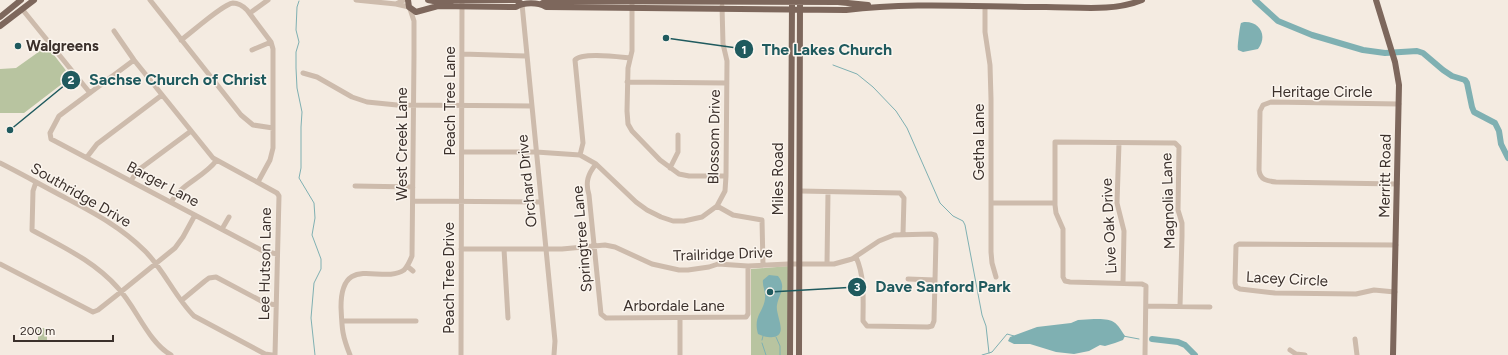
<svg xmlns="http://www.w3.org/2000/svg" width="1508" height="355" viewBox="0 0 1508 355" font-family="Figtree,sans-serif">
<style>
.green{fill:#b8c4a0}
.water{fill:#7fb0b2}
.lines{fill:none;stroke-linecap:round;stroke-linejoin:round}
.stream{stroke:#7fb0b2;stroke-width:1}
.river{stroke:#7fb0b2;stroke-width:6}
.minor{stroke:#cdbbac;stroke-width:5}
.major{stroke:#7d675c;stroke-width:6}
.poi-dot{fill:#1f5a5e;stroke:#fbf5ee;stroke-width:1.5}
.labels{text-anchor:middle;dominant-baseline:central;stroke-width:3;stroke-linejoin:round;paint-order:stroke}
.poi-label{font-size:15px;font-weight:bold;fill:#3b302b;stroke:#fbf5ee;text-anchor:start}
.street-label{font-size:15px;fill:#3b302b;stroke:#fbf5ee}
.leader{fill:none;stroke:#1f5a5e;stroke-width:1.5}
.callout-dot{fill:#1f5a5e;stroke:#fbf5ee;stroke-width:1.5}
.mark-label{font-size:12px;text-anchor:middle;font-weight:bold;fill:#fff}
.callout-label{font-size:16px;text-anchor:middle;font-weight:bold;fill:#1f5a5e;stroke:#fbf5ee;stroke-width:3;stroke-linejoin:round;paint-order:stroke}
</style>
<rect width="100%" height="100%" fill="#f4ebe1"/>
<path class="green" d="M47 46 71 77 24 113H0V69L16 68Z
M789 266V355H751V269Z
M38 328H47V342H38Z"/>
<path class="water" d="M1244 22C1260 21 1268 36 1258 49L1243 52 1238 50C1237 48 1240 25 1241 23 1242 23 1243 22 1244 22Z
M769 275 778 276C787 287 779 294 777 305 775 315 789 335 773 337 767 338 763 336 758 334 753 316 763 313 765 299 766 292 762 286 763 280Z
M1094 319C1113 319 1115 320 1125 336L1123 340 1115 343 1105 346 1100 345 1089 351 1074 354 1056 352 1030 344H1014L1008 341 1010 337 1037 327 1071 323 1078 320Z"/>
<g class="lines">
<path class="stream" d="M299 1 297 7 296 30 299 42 296 52V68L297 88 302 112 301 127V168L299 178 314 203 315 218 312 235 321 259V269L314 283 311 318 315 355
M833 65 857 74 873 87 896 111 907 128 940 203 953 216 963 221 965 225 982 315 986 326 989 353 992 352 1007 334 1014 336
M1123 336 1139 339
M776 337 780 346V355
M762 340 763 336
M762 343 766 355
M982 355 989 353"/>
<path class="river" d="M1255 0 1278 21 1312 35 1363 50 1385 53 1417 51 1423 53 1443 70 1452 76 1465 80 1467 83 1472 107 1474 112 1495 123 1499 131 1501 144 1508 158
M1152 339 1178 342 1185 345 1195 355"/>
<path class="minor" d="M150 0 241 115 253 125 273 128
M356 0 396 4 409 7
M396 4 404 0
M522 4 555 341 554 355
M632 4V51L628 68 627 111 628 124 632 131 660 160 679 174 689 176H726
M985 7V32L990 65 991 99V252L992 263 996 277
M22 9 90 93
M250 13 268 0
M114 31 134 60 213 158 277 193 279 196 275 355
M181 40C191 33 223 4 233 3 238 3 243 6 247 10L271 42 273 49V148L270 160 258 182
M252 50 271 42
M462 54 526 56
M134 60 59 116 50 133 51 139 263 251 277 254
M303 73 317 77 352 97 367 102 397 105 531 106
M627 82 727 83
M1119 143 1117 203 1124 231 1123 283
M462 152H536L580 155 596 164 636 202 647 210 661 217 673 221H684L702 217 717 206 725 191 726 176 727 61 723 44 722 6
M580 155 583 143 575 60C582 52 619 57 630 58
M87 157 97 144 162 95
M0 163C22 174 43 186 64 197 94 213 121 227 145 251 164 270 175 297 194 316L265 354 272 355
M596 164C588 174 585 182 589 195L601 314 606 318 746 317 748 314V266
M670 168 678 152V135
M131 181 137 171 191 131
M36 182 33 191 32 230C63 247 94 261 118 288 136 307 148 342 171 355
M1397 184 1276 182C1267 181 1260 180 1259 170L1260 111 1263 105 1271 102 1399 104
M355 186 413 187
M800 191 900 193 904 198 903 234
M413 201 541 202
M171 202C181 184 204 177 216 161
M991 203H1055
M717 206 733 215 762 220 763 265
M222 229 229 217
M461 249H562L605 245 615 247 652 264 679 270H688L709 267 718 264 748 266 788 264H834L852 259 879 241 894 235 931 234 935 235 936 239 934 321 932 326 928 327 867 326 863 321C863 299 865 277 856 257
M504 249 508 318
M0 264 93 312 98 310 117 295 175 248 183 237 195 215
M827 264 828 192
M407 266 413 271
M908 279 935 280
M1395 292 1374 290 1356 294 1275 293 1240 289 1236 287 1235 283 1236 246 1239 244 1396 245
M182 300 205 281 209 278 216 277 265 303 276 305
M1146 306 1210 307
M680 318V355
M342 321H416
M1355 339 1357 355
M1290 350 1296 354 1305 355
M350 355C342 335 342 329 341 307 341 252 382 285 404 270 408 266 410 261 412 256L414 55V21L410 9
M461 355 462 0
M1145 355 1146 286 1142 284 1070 282 1065 281 1063 277V229L1056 213 1055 205V142L1175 143 1179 147 1178 210 1182 223V236L1180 307"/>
<path class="major" d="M408 0 409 7 416 12 438 6 516 7C524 2 538 2 546 7L846 10C912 2 979 7 1046 7 1078 7 1113 12 1142 0
M428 0 439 2 454 0
M455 0H516L522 4
M1376 0 1395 62 1399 85 1393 355
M541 4 546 1 838 2 868 5
M0 17 21 0
M0 26 34 0
M790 355 792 2
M799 355 800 2"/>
</g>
<circle class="poi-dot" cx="18" cy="46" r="4"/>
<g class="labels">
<g class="poi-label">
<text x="26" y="46">Walgreens</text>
</g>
<g class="street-label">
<text x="1322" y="92">Heritage Circle</text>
<text transform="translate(450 101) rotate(-90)">Peach Tree Lane</text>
<text transform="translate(714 137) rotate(-89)">Blossom Drive</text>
<text transform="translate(979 142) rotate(-90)">Getha Lane</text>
<text transform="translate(402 144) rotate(-90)">West Creek Lane</text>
<text transform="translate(1385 176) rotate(-89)">Merritt Road</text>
<text transform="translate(778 179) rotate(-90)">Miles Road</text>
<text transform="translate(527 181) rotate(-96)">Orchard Drive</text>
<text transform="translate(163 184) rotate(28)">Barger Lane</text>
<text transform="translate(81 195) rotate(30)">Southridge Drive</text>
<text transform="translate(1168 201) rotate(-92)">Magnolia Lane</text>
<text transform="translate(1109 226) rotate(-93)">Live Oak Drive</text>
<text transform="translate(582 239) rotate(-95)">Springtree Lane</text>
<text transform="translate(723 254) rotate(-2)">Trailridge Drive</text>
<text transform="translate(265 264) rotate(-89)">Lee Hutson Lane</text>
<text transform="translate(449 278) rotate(-90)">Peach Tree Drive</text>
<text transform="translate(1287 279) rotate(3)">Lacey Circle</text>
<text x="674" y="306">Arbordale Lane</text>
</g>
</g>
<path class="leader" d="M666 38L744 49M10 130L71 80M770 292L857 287"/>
<g class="callout-dot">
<circle cx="666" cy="38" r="4"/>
<circle cx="10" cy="130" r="4"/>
<circle cx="770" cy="292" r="4"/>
<circle cx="744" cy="49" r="10"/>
<circle cx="71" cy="80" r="10"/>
<circle cx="857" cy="287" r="10"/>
</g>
<g class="mark-label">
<text x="744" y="54">1</text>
<text x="71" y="84">2</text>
<text x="857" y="291">3</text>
</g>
<g class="callout-label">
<text x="827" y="55">The Lakes Church</text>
<text x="178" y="85">Sachse Church of Christ</text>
<text x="943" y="292">Dave Sanford Park</text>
</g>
<path d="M14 335v6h99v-6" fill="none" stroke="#3b302b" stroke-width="2"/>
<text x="20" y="335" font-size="12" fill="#3b302b" stroke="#fbf5ee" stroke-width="3" paint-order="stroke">200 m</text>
</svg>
